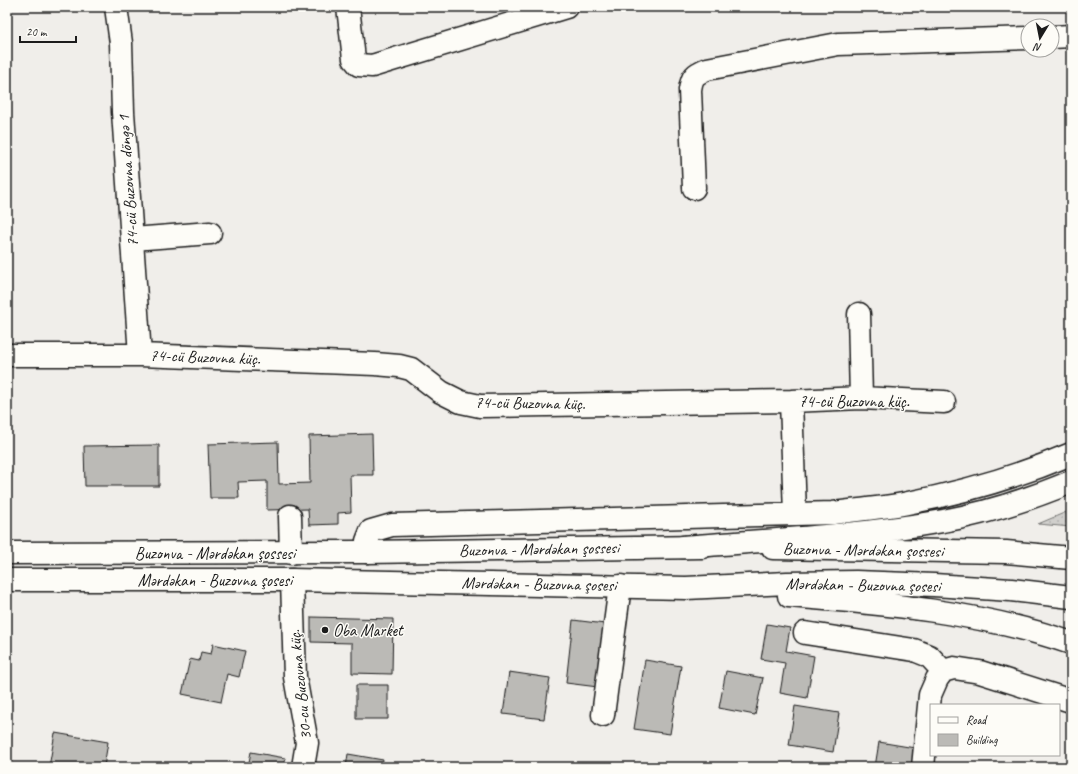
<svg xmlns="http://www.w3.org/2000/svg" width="1078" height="774" viewBox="0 0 1078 774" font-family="Caveat,sans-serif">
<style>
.grass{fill:url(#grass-dots);stroke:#767674}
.building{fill:#bbbab6;stroke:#1c1c1c}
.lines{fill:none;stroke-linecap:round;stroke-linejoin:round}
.minor-casing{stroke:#1c1c1c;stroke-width:25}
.major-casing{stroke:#1c1c1c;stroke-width:25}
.highway-casing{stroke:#1c1c1c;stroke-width:25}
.minor{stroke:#fdfcf7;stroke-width:22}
.major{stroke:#fdfcf7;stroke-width:22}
.highway{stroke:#fdfcf7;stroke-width:22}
.poi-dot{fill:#1c1c1c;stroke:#fdfcf7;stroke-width:1.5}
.labels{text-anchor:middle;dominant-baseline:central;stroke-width:3;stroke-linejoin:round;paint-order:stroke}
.street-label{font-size:17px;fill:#1c1c1c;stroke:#fdfcf7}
.poi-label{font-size:17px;fill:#1c1c1c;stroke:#fdfcf7;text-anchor:start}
</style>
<defs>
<pattern id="grass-dots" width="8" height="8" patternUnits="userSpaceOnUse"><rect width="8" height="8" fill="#d0cfcc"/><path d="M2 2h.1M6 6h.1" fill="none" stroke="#b2b1af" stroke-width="1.8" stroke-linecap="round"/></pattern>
</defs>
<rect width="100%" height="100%" fill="#f0eeea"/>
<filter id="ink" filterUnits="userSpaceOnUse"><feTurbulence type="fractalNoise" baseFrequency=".025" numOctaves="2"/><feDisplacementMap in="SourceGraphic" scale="8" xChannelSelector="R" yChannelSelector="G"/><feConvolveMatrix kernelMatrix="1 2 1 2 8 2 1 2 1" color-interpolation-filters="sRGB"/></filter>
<g filter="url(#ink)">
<path class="grass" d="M1071 510V527L1038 524Z"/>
<path class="building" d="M372 434 373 475H350L351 512 338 513V524L309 525 308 509 267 510V481L238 482 239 498H210L208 444 278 442 279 484 310 483 309 436Z
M159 445V486H85L84 446Z
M311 617 393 619 392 674 352 673V643L311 642Z
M573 620 605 624 598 687 566 683Z
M767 624 790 628 786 651 814 656 807 698 780 693 785 663 761 659Z
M213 644 245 651 239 677 227 674 221 702 182 694 190 659 199 661 201 652 211 654Z
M645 660 681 666 670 734 634 729Z
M726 671 763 678 755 715 719 708Z
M509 672 550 678 544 719 503 714Z
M356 685H388V719H356Z
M795 706 839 713 833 752 789 745Z
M55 733 108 742 104 767H49Z
M879 742 915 748 912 767H875Z
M251 752 285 758 283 767H248Z
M348 754 383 760 381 767H346Z"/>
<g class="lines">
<defs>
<path id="minor" d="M116 7 121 43 123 112 140 355
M348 7 354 59 359 65 372 66 566 7
M1052 37 1071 36
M694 188 690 90C692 76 695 74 707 69L838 44 1028 38
M133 239 210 233
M859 314 861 398
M7 355H140L375 364 399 366 411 369 441 392 461 402 480 406 791 401 861 398 944 402
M791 401 795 514
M290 516 291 553
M367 552V541L371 531 392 525 833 513C857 510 880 508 903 504 961 493 1017 477 1071 454
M292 580 295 677 307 743 303 767
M805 633 914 650 929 656 943 671
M603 715 620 586
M923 767 930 695 937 679 943 671 954 668 980 672 1071 701"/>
<path id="major" d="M773 548 1006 552 1071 558
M7 553 367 552 702 547
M7 580H292L686 588 787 583 856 582 934 585 1011 590 1071 597
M789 596C883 603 981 612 1071 643"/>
<path id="highway" d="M683 547C770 540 858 536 943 521 987 513 1030 499 1071 482"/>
</defs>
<use href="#minor" class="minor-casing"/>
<use href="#major" class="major-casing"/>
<use href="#highway" class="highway-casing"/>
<use href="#minor" class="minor"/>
<use href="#major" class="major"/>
<use href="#highway" class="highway"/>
</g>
</g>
<circle class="poi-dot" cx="325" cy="630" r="4"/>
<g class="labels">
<g class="street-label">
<text transform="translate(128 181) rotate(-94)">74-cü Buzovna döngə 1</text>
<text transform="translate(205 357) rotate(2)">74-cü Buzovna küç.</text>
<text x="854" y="401">74-cü Buzovna küç.</text>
<text transform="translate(530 403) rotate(1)">74-cü Buzovna küç.</text>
<text transform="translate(539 549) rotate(-1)">Buzonva - Mərdəkan şossesi</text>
<text transform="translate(863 550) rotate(1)">Buzonva - Mərdəkan şossesi</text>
<text x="215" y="553">Buzonva - Mərdəkan şossesi</text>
<text x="215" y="580">Mərdəkan - Buzovna şosesi</text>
<text transform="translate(539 584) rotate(1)">Mərdəkan - Buzovna şosesi</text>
<text transform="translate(863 585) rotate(1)">Mərdəkan - Buzovna şosesi</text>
<text transform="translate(300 685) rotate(-96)">30-cu Buzovna küç.</text>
</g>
<g class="poi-label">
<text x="333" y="630">Oba Market</text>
</g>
</g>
<rect width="1078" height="774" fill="none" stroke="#fdfcf7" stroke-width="24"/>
<rect x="12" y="12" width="1054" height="750" fill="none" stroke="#1c1c1c" stroke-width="1.5" filter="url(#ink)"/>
<rect x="930" y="704" width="130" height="52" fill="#fdfcf7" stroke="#a3a29f"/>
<rect x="938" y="717" width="20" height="6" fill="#fdfcf7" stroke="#a3a29f"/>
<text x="966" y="724" font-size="12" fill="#1c1c1c">Road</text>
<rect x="938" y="734" width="20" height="12" fill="#bbbab6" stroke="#a3a29f"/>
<text x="966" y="744" font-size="12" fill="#1c1c1c">Building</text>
<g transform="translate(1040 38) rotate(190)"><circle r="19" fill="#fdfcf7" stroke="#a3a29f"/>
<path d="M0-3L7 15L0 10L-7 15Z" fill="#1c1c1c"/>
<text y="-6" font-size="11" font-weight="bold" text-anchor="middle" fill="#1c1c1c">N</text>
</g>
<path d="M20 36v6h56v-6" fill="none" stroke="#1c1c1c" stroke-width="2"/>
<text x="26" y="36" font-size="12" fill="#1c1c1c" stroke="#fdfcf7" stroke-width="3" paint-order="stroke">20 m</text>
</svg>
